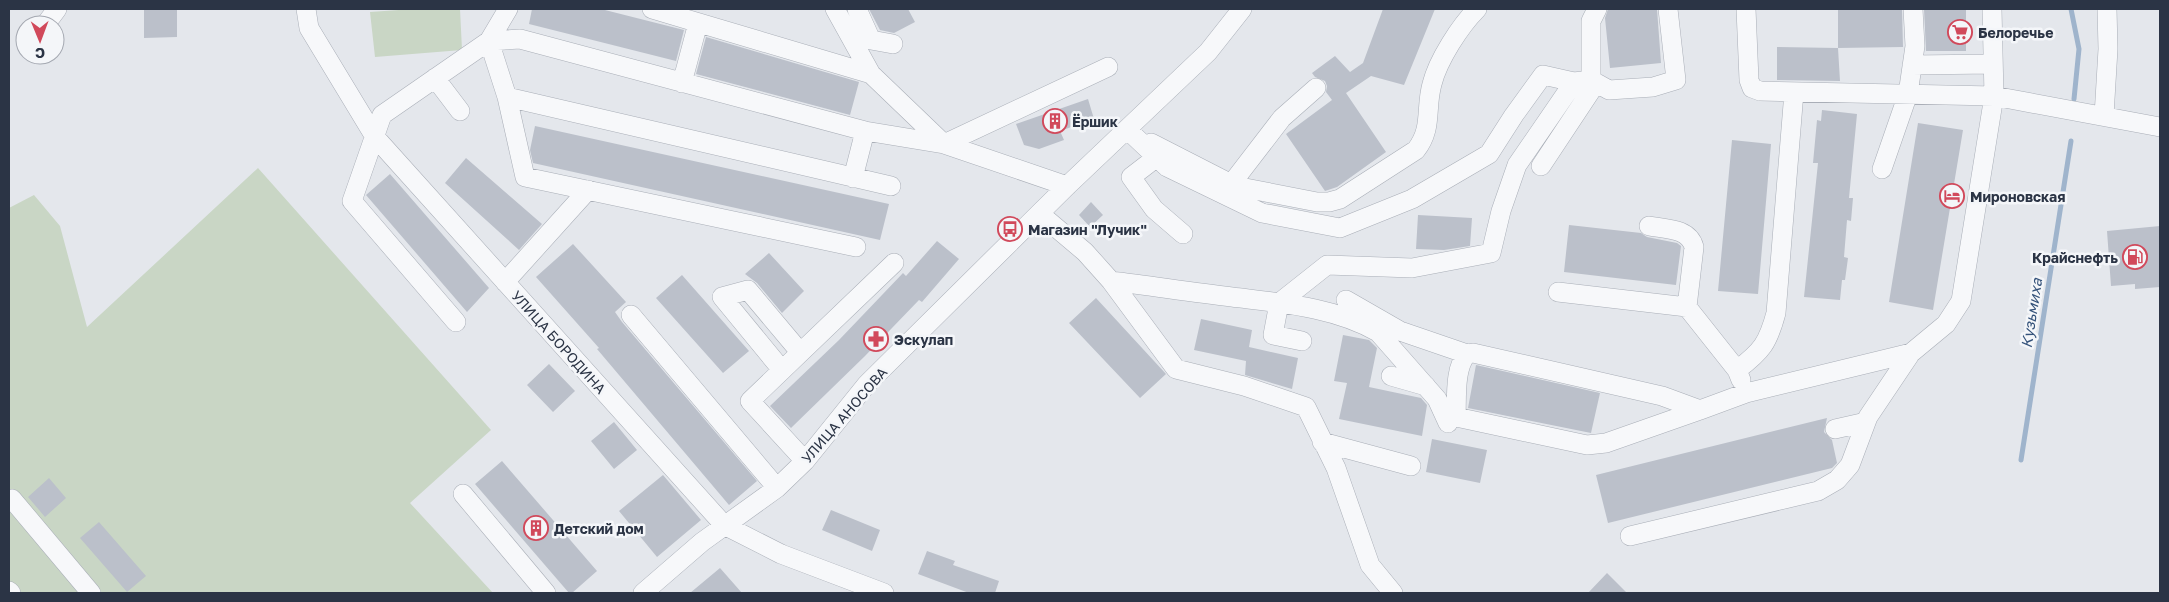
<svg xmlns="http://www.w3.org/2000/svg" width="2169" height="602" viewBox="0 0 2169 602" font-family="'Golos Text',sans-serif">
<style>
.green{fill:#c9d6c5}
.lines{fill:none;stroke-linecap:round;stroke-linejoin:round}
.stream{stroke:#9fb4cc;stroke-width:5}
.building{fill:#bbc0ca}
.minor-casing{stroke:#a9aeb7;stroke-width:20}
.minor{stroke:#f7f8fa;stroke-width:19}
.labels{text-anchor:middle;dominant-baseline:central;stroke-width:5;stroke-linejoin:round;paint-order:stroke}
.poi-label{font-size:14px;font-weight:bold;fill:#2b3445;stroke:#f4f6f9;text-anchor:start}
.street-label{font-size:14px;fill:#2b3445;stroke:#f4f6f9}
.water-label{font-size:15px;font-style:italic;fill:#34527a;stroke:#f4f6f9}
</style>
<rect width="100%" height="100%" fill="#e4e7ec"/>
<path class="green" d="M413 9H460L462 50 375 57 370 12Z
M258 168 491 430 410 503 493 593H9V208L34 195 60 226 87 327Z"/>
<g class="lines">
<path class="stream" d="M2071 9 2079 49 2074 99
M2021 460 2071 141"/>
</g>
<path class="building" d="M144 9H177V37L144 38Z
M532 9H601L684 30 676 61 529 24Z
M869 9H908L915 22 894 33 880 30Z
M1383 9H1435L1404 85 1371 76 1346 93 1386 152 1337 187 1325 191 1286 134 1332 100 1326 92 1327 86 1325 81 1315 77 1312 73 1335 56 1350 72 1363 63Z
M1608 9H1657L1661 63 1610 68 1605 18Z
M1902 9 1903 47 1838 48V10Z
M1924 9H1966V51H1926Z
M706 37 859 82 850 115 696 74Z
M1777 47 1838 48 1840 81 1777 80Z
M1088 99 1094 119 1060 131 1064 140 1039 149 1024 145 1016 124Z
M1822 110 1857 114 1849 198H1853L1851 221 1847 220 1844 257 1848 258 1845 280H1842L1840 300 1804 297 1818 163H1813L1817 120 1821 121Z
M1918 123 1963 130 1933 310 1889 302Z
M535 126 889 204 880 240 533 163 530 150Z
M1732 140 1771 144 1758 294 1718 291Z
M466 158 542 224 519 250 445 183Z
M390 174 489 288 467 312 366 195Z
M1091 202 1103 215 1090 227 1079 215Z
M1418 215 1472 218 1470 246 1444 250 1416 249Z
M1569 225 1641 233 1647 237 1677 243 1681 246 1676 285 1564 272Z
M2160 226V287L2135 289V284L2111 286 2107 231Z
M937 241 959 259 922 302 919 300 865 356 791 428 770 406 839 340 903 273 906 276Z
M573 244 626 302 615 312 622 322 757 481 729 505 597 349 599 348 536 277Z
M769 253 804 291 782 313 757 283 745 274Z
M682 275 749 351 723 373 656 298Z
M1096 298 1166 374 1140 398 1069 323Z
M1201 319 1252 330 1249 347 1298 358 1292 389 1245 375 1246 361 1194 350Z
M1343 335 1369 340 1377 348 1369 387 1421 398 1427 405 1422 436 1339 419 1347 383 1334 381Z
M549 364 575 391 553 412 527 385Z
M1476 365 1600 393 1591 433 1468 408Z
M1827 418 1824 432 1832 440 1837 463 1832 468 1608 523 1596 475Z
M614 422 637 450 614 469 591 441Z
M1432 439 1487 450 1480 483 1426 472Z
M502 461 597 571 572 593H569L475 484Z
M663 475 701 520 657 557 619 511Z
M49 478 66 498 45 517 28 497Z
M831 510 880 530 872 551 822 530Z
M99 522 146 576 127 592 80 538Z
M927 551 955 561 953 565 999 581 995 593H969L918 574Z
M720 568 742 593H690Z
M1607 573 1627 593H1588Z"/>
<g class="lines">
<defs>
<path id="minor" d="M306 9 309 28 375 137 724 525 781 554 884 593
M652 9 871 74
M835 9 871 74 944 144 1067 186
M857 9 871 40 893 44
M1597 9 1591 21V80L1609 90 1653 87 1676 80 1668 9
M1746 9 1749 80 1752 88 1760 91 1994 96 2160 127
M45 25 57 9
M1912 65 1993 64
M435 78 460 111
M682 83 698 23
M507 97 525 177 856 247
M2104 116 2108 49 2107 9
M1132 134 1167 167 1262 213 1340 228 1412 199 1489 154 1514 115 1543 75 1574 82
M1151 143 1235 186 1317 202H1329L1340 199 1416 150C1433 128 1425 109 1432 84 1438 60 1460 26 1477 9
M1157 157 1131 177 1154 209 1183 234
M1541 166 1596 83
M1882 169 1908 94 1915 46 1913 9
M853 178 865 131
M1232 183 1282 118 1316 88
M891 186 507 97 489 41 520 39 865 131 944 144 1108 67
M1040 214 1085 252 1111 281C1151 286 1191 292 1232 297 1280 303 1335 307 1378 332L1437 399 1448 423
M1649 226C1666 229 1689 228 1694 247L1687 307
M1111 281 1176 369 1244 386 1306 407 1336 468 1370 565 1393 593
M505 282 588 190
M1558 292 1687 307 1737 370 1741 380
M1346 300 1400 331 1467 354
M631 315 777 488
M456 322 352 201 382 115 489 41 508 9
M1302 341 1273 335 1279 303 1327 265 1412 268 1491 253 1501 211 1517 165 1574 82 1591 80
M782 370 722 297 748 290 800 352
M1737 370C1762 351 1768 343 1776 313L1794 92
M1391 376 1426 386
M1700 410 1606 443 1587 445 1456 417C1457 399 1454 368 1467 354L1473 353 1662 396 1700 410 1746 393 1911 353
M1835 429 1866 422
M1322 442 1411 466
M805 461 750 401 894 263
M463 494 546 593
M12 499 91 593
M1630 536 1818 491 1837 480 1850 465 1868 417 1911 353 1946 324 1961 301 1994 96 1992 9
M9 591 11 593
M643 593 702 542 777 488 805 461 867 384 1067 186 1208 52 1242 9"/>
</defs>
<use href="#minor" class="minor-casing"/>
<use href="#minor" class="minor"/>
</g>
<defs>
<symbol id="supermarket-ring" viewBox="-11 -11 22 22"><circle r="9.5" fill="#f4f6f9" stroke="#d1495b" stroke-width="1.5"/><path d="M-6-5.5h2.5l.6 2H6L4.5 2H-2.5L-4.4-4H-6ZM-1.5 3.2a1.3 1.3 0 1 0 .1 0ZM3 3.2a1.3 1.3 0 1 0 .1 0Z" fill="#d1495b"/></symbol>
<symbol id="building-ring" viewBox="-11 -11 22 22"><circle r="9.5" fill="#f4f6f9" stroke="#d1495b" stroke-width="1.5"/><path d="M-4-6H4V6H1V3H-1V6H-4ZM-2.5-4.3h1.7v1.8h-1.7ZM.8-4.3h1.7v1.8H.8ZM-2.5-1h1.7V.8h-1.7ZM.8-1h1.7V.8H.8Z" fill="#d1495b"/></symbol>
<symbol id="hotel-ring" viewBox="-11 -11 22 22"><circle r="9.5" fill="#f4f6f9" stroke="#d1495b" stroke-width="1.5"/><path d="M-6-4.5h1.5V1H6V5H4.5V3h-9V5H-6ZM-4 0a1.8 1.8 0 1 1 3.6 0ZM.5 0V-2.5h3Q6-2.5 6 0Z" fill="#d1495b"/></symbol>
<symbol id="bus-ring" viewBox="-11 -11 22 22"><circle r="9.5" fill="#f4f6f9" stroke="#d1495b" stroke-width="1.5"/><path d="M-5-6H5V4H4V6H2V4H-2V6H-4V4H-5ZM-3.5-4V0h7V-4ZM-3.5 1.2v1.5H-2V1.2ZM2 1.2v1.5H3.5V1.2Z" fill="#d1495b"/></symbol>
<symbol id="fuel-ring" viewBox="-11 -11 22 22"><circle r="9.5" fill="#f4f6f9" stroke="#d1495b" stroke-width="1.5"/><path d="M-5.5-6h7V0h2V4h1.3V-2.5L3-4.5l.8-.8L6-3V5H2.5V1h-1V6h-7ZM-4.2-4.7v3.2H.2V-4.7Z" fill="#d1495b"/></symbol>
<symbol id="pharmacy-ring" viewBox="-11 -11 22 22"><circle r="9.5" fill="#f4f6f9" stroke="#d1495b" stroke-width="1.5"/><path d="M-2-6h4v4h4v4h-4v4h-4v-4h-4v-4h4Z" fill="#d1495b"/></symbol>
</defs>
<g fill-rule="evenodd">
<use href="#supermarket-ring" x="1946" y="18" width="28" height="28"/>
<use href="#building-ring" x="1041" y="107" width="28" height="28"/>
<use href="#hotel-ring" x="1938" y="182" width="28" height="28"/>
<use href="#bus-ring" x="996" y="215" width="28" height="28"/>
<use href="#fuel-ring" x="2121" y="243" width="28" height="28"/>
<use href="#pharmacy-ring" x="862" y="325" width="28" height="28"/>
<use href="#building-ring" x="522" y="514" width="28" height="28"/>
</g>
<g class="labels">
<g class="poi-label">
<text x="1978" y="32">Белоречье</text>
<text x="1072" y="121">Ёршик</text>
<text x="1970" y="196">Мироновская</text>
<text x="1028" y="229">Магазин "Лучик"</text>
<text x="2118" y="257" text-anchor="end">Крайснефть</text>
<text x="894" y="339">Эскулап</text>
<text x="554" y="528">Детский дом</text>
</g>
<g class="street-label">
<text transform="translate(559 342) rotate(48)">УЛИЦА БОРОДИНА</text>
<text transform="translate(844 415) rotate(-49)">УЛИЦА АНОСОВА</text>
</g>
<g class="water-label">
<text transform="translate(2031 313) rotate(-81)">Кузьмиха</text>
</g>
</g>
<rect width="2169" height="602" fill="none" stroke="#2b3445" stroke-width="20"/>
<g transform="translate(40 40) rotate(179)"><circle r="24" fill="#f4f6f9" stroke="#a4a8b1"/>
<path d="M0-4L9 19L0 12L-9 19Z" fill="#d1495b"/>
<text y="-8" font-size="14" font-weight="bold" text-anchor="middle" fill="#2b3445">С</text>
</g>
</svg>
